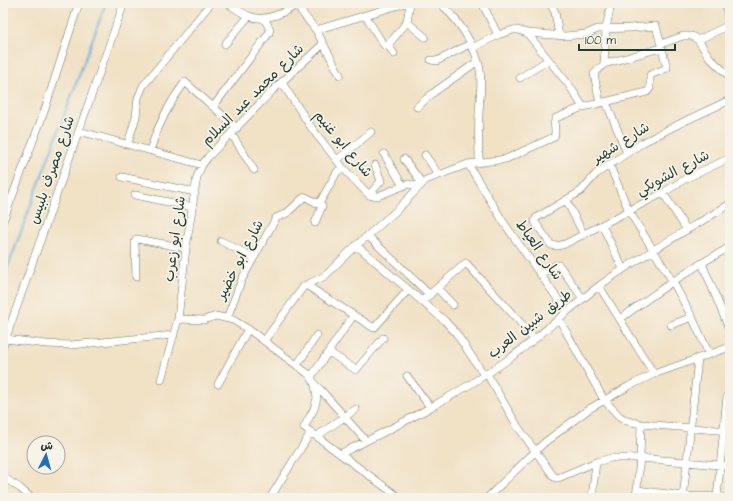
<svg xmlns="http://www.w3.org/2000/svg" width="733" height="501" viewBox="0 0 733 501" font-family="'Architects Daughter','Playpen Sans Arabic',sans-serif">
<style>
.lines{fill:none;stroke-linecap:round;stroke-linejoin:round}
.stream{stroke:#61aad9;stroke-width:2}
.minor-casing{stroke:#687667;stroke-width:8}
.minor{stroke:#fff;stroke-width:7}
.labels{text-anchor:middle;dominant-baseline:central;stroke-width:3.5;stroke-linejoin:round;paint-order:stroke}
.street-label{font-size:14px;fill:#1f3d34;stroke:#f7f3e8}
</style>
<rect width="100%" height="100%" fill="#f7f3e8"/>
<filter id="ink" filterUnits="userSpaceOnUse"><feTurbulence type="fractalNoise" baseFrequency=".025" numOctaves="2"/><feDisplacementMap in="SourceGraphic" scale="8" xChannelSelector="R" yChannelSelector="G"/><feConvolveMatrix kernelMatrix="1 2 1 2 8 2 1 2 1" color-interpolation-filters="sRGB"/></filter>
<filter id="wash" filterUnits="userSpaceOnUse"><feTurbulence type="fractalNoise" baseFrequency=".012" numOctaves="4" result="noise"/><feDisplacementMap in="SourceGraphic" scale="16" xChannelSelector="R" yChannelSelector="G"/><feGaussianBlur stdDeviation="0.9" result="paint"/><feColorMatrix in="noise" values="0 0 0 0 0 0 0 0 0 0 0 0 0 0 0 0 0 1.4 0 .05"/><feComposite in="paint" operator="in"/></filter>
<g filter="url(#wash)">
<rect width="100%" height="100%" fill="#f1e1c5"/>
<g class="lines">
<path class="stream" d="M3 280 106 3"/>
</g>
</g>
<g filter="url(#ink)">
<g class="lines">
<defs>
<path id="minor" d="M227 3C234 7 241 13 249 16 266 23 285 12 300 3
M440 3C457 19 471 39 478 61 483 77 480 97 479 113 478 130 479 146 479 162
M550 3 555 12 559 36
M725 3 730 27
M296 5 316 30 340 75
M365 15 383 44 385 46 388 45
M407 22 425 37
M316 30 406 3
M527 33 569 85 583 107
M698 40 729 25
M225 44 249 16
M661 44 683 36H692L698 40 710 58 730 77
M388 45 407 22 410 3
M388 45 394 54
M472 48 498 35 482 3
M431 60 437 61 470 44
M604 64 606 29 611 3
M520 78 548 60
M282 83 313 130 343 168 369 195 373 196H378L408 184 420 186
M730 100 687 120 642 143 596 174 581 191 536 218 535 222 551 245 557 246 565 244 663 193 685 179 730 158
M606 102 627 153
M600 103 594 74 604 64 661 48
M213 107 269 33 270 29 264 19
M417 107 433 93 478 61
M79 131 202 165
M231 133 254 170
M128 143 136 117 138 98 143 86 211 3
M150 150C158 125 169 103 185 82L237 128
M384 154 403 186
M425 155 439 175
M404 159 422 183
M337 160 371 132
M468 164 504 223 567 312
M609 164 629 211 673 282 692 317 709 354
M122 177 195 192
M663 193 687 230
M135 195 192 207
M369 195 381 181 375 165
M566 200 584 235
M319 204 337 172 343 168
M3 221 44 112 79 3
M602 225 623 269
M368 236 430 295
M221 241 253 257
M356 245 445 321 456 333 484 375
M702 263 730 331
M541 274 556 265H559L583 299
M136 277 135 242 137 239 186 248
M306 285 374 328 408 290
M599 286 654 374
M438 289 453 305
M422 301 466 263 519 321 534 339
M227 318 242 279 276 218 287 213 303 198 306 197 322 206 315 223
M178 319 204 320 216 316 233 320 248 329 307 373 311 377 315 385 317 398 314 409 304 427 340 454 400 498
M559 319 604 400 619 416 627 421 641 424 730 431
M620 319C655 293 691 268 730 247
M671 325 692 317
M6 339 46 344 71 345 174 335
M264 341 304 286 325 276 349 252 397 210 426 180 468 164 506 159 554 137C557 131 552 123 556 118L583 107 647 92 650 88V75L667 68 656 26 630 28 598 29 586 34 565 36 527 33 518 30H513L498 35
M3 346 124 3
M329 352 356 370 383 338
M297 365 317 335
M487 374 518 427 554 477 558 478 596 462 611 458H640L730 466
M407 376 430 407
M311 377 353 316
M161 380 178 319 186 248 197 177 202 165 208 157 272 91 323 44
M218 384 248 329
M315 385 320 389 366 441
M317 436 356 409
M340 454C397 426 454 397 506 361 539 338 567 310 599 286 640 256 686 231 730 204
M3 477 20 488 31 498
M637 490 683 496 730 497
M270 498 311 432
M487 498 545 442 589 409 629 386 654 374 730 347
M592 498 596 462
M636 498 640 458 641 424
M683 498 698 358
M717 498 727 396 730 393"/>
</defs>
<use href="#minor" class="minor-casing"/>
<use href="#minor" class="minor"/>
</g>
</g>
<g class="labels">
<g class="street-label">
<text transform="translate(253 95) rotate(-45)">شارع محمد عبد السلام</text>
<text transform="translate(621 143) rotate(-32)">شارع شهير</text>
<text transform="translate(343 144) rotate(50)">شارع ابو غنيم</text>
<text transform="translate(52 170) rotate(-71)">شارع مصرف بلبيس</text>
<text transform="translate(673 173) rotate(-28)">شارع الشوبكي</text>
<text transform="translate(175 239) rotate(-82)">شارع ابو زعرب</text>
<text transform="translate(539 250) rotate(55)">شارع العياط</text>
<text transform="translate(240 260) rotate(-63)">شارع ابو خضير</text>
<text transform="translate(530 324) rotate(-38)">طريق شبين العرب</text>
</g>
</g>
<rect width="733" height="501" fill="none" stroke="#f7f3e8" stroke-width="16"/>
<g transform="translate(46 455) rotate(6)"><circle r="19" fill="#f7f3e8" stroke="#a1aaa0"/>
<path d="M0-3L7 15L0 10L-7 15Z" fill="#1f6fb2"/>
<text y="-6" font-size="11" font-weight="bold" text-anchor="middle" fill="#1f3d34">ش</text>
</g>
<path d="M579 44v6h96v-6" fill="none" stroke="#1f3d34" stroke-width="2"/>
<text x="585" y="44" font-size="12" fill="#1f3d34" stroke="#f7f3e8" stroke-width="3" paint-order="stroke">100 m</text>
</svg>
